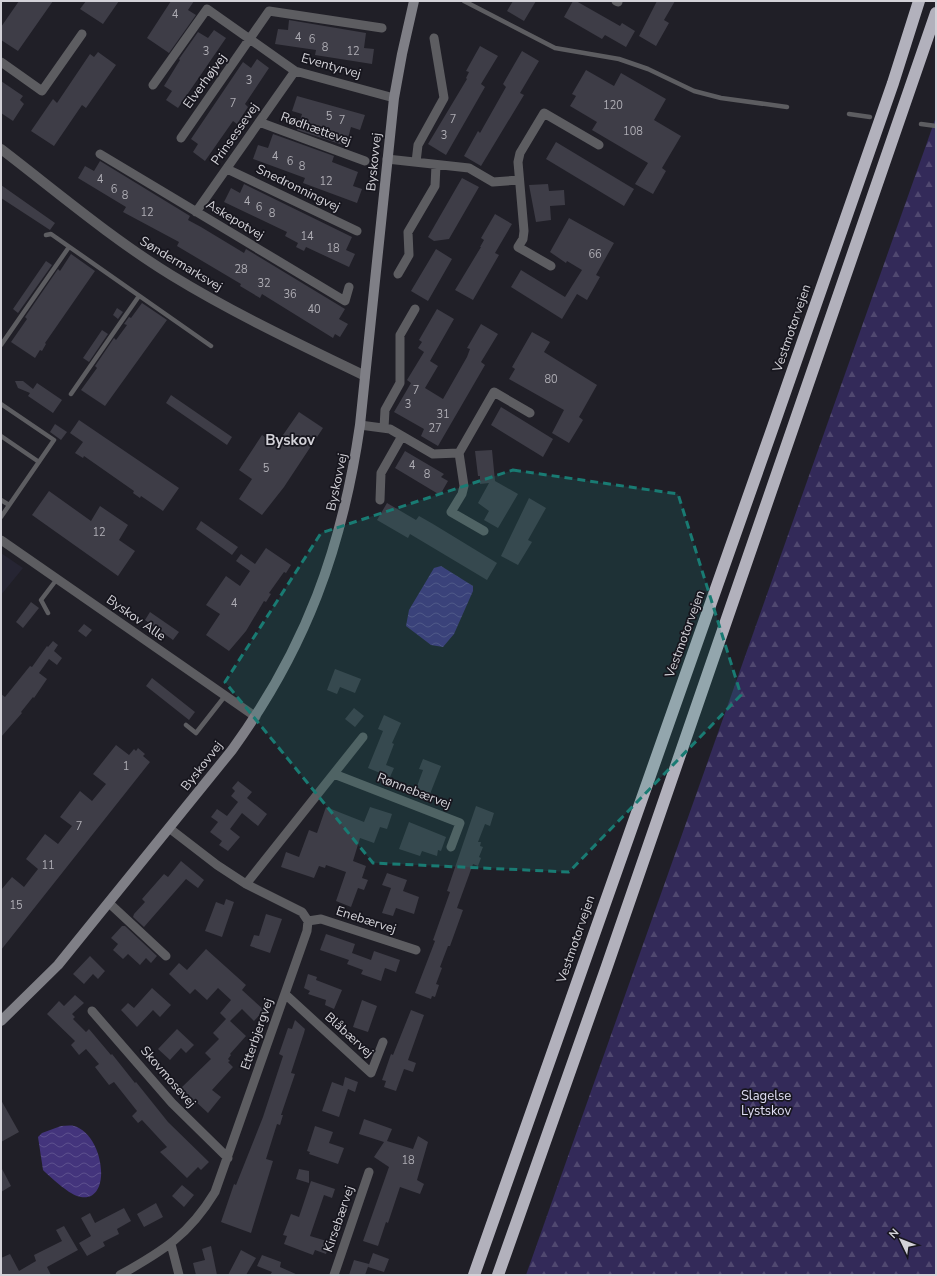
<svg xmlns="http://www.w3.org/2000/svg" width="937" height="1276" viewBox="0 0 937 1276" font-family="'Nunito Sans',sans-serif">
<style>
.built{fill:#262533}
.forest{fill:url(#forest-firs)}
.water{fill:url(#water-waves)}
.building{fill:#3e3d47}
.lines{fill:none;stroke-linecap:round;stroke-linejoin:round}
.service{stroke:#5d5d61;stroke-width:4.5}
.minor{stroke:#5d5d61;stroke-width:9}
.tertiary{stroke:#5d5d61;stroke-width:10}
.secondary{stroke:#7f7f86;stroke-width:10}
.motorway{stroke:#b2b1bc;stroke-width:12}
.marked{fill:#197b73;fill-opacity:0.2;stroke:#197b73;stroke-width:3;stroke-dasharray:8 5;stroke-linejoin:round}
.labels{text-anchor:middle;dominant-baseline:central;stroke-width:3.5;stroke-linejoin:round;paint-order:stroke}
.number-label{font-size:11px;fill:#aeadb4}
.street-label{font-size:13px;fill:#d3d2d8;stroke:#17161e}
.park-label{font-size:13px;fill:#e0def4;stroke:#17161e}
.quarter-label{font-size:15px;font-weight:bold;fill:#d3d2d8;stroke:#17161e}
</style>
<defs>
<pattern id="forest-firs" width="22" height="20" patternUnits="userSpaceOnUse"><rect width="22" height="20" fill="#332a59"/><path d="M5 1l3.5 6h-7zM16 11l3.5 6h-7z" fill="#504870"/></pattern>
<pattern id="water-waves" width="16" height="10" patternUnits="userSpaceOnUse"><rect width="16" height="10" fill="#43347c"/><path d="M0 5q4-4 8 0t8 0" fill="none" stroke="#5d508e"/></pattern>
</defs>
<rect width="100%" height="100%" fill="#201f27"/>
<path class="built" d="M1 553 23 568 1 595Z"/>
<path class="forest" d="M936 117V1275H526Z"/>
<path class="water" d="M441 566 473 586V591L454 634 443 647 431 645 406 626 409 610 434 568Z
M61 1126C65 1126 70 1125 74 1126 106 1135 113 1208 77 1196 68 1193 50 1177 43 1170L38 1137 42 1133Z"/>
<path class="building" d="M19 1H53L18 51 1 40V27Z
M86 1H119L103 24 80 9Z
M171 1H194L188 10 196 15 169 53 147 38Z
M513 1H536L524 21 507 11Z
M573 1H576L620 26 622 23 635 31 626 47 605 35 602 39 564 17Z
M657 1H675L664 20 669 23 656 46 639 36Z
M289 20 366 33 364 48 374 49 372 64 315 55 316 50 275 44 278 29 288 30Z
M214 30 226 38 178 108 166 100 172 91 164 86 180 60 179 59 198 32 208 38Z
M480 46 498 56 481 84 485 87 446 155 428 144 467 79 466 78 469 72 466 71Z
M522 51 539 61 520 93 524 95 481 166 464 156 478 131 480 133 506 87 503 84Z
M98 52 116 65 86 108 82 105 54 146 31 131 53 99 57 103 90 54 94 57Z
M257 59 269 68 245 104 248 107 237 124 233 121 205 161 193 152 198 144 191 139 243 62 251 68Z
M586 70 614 86 621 73 666 99 654 120 681 136 662 168 666 171 653 194 635 184 648 163 592 130 597 122 570 106 576 96 572 94Z
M1 81 23 96 20 100 24 104 13 121 1 113Z
M297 96 365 115 360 130 351 127 346 146 297 130 302 114 292 111Z
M273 134 334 156 332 162 358 172 353 186 362 189 357 203 303 183 305 178 253 159 258 145 268 148Z
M556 142 634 189 624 206 546 159Z
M100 161 190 216 188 220 201 227 244 253 246 249 345 309 339 319 348 324 340 337 335 334 333 338 262 294 260 298 240 286 241 284 177 246 179 242 123 212 126 207 78 178 85 166 94 171Z
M462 178 479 187 449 239 434 241 428 237Z
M244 184 352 237 346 250 355 254 349 267 306 247 304 251 296 247 298 243 285 236 287 232 224 202 231 188 240 193Z
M548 184 549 191 564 190 565 205 550 206 551 220 536 222 529 185Z
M1 185 55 223 50 230 1 198Z
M495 214 512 224 495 253 499 255 473 300 455 290 481 247H480L484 240 481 238Z
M569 218 614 243 596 275 600 277 587 300 577 294 562 319 511 287 521 270 565 297 582 270 567 261 566 263 550 252Z
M436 249 452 259 428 301 411 291Z
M71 254 95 271 45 343 46 344 42 351 40 350 35 358 11 342 27 319 25 317 58 269 60 271Z
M46 261 52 265 18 313 13 309Z
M142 303 167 320 105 406 81 390 97 368 95 366 114 338 116 340 127 325 124 324 129 317 131 318Z
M117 308 123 312 118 319 113 315Z
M437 309 454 319 430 361 438 366 425 388 443 399 467 357 470 349 467 348 481 324 498 334 481 362 485 365 438 446 421 436 424 429 394 412 411 383 407 380 424 352 418 348 422 342 419 340Z
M102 330 108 334 89 362 83 358Z
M532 332 550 342 544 352 597 385 579 417 583 420 569 443 552 433 564 410 509 379 515 369 512 367Z
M15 381H23L33 389 37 383 62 400 53 413 28 396 30 393 18 388Z
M171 395 232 437 227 445 166 403Z
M501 407 553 439 543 457 491 425Z
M299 412 323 428 284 487 262 515 239 499 252 479 239 470 262 435 276 445Z
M79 420 179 488 163 511 141 496 140 498 133 493 134 491 84 456 83 458 75 453 83 442 70 433Z
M55 424 67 432 61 440 50 432Z
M492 450 495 481 518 494 498 528 484 520 489 511 478 503 489 483 480 484V476H478L475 451Z
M405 451 444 474 441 477 448 481 440 495 395 468Z
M49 491 91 521 100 506 128 525 119 540 135 551 118 576 32 515Z
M529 498 546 508 528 540 532 542 518 565 501 556Z
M387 503 416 520 419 516 433 524 497 563 487 580 410 534 408 538 377 520Z
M201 521 238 547 232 555 196 529Z
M266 548 291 565 286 573 284 572 269 593 271 594 266 602 264 601 246 631 229 651 206 635 220 614 206 605 226 576 240 586 250 571 236 561 241 554 255 564Z
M31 602 39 608 23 628 16 622Z
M150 612 179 632 173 640 145 620Z
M84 624 92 630 86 637 78 631Z
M53 641 58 645 54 651 62 658 57 665 49 659 39 673 47 679 34 698 33 697 21 712 22 713 1 737V694L5 697 30 666 32 667 47 646 48 647Z
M335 669 361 679 355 693 340 687 337 694 327 690Z
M152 678 195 712 189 720 146 686Z
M354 708 364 716 355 727 345 719Z
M384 715 401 723 392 743 394 744 386 765 394 768 390 777 368 768 383 731 378 729Z
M116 745 129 755 134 749 136 751 138 748 145 754 143 756 150 762 1 950V890L12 877 24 887 38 869 26 859 45 834 58 844 72 826 60 817 80 791 92 801 106 784 93 774Z
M423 759 441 766 430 794 416 789 423 770 419 769Z
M238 781 252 792 247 798 267 814 258 826 242 813 230 829 240 837 228 851 219 845 222 841 210 832 218 822 211 817 217 809 227 816 238 802 231 796 235 791 232 788Z
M476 806 494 813 490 826 485 824 478 842H481L480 846 483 847 479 857 481 858 478 866 473 864 457 908 463 910 450 946H448L440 967 442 968 436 984 439 985 435 997 432 996 431 999 415 993 435 941 433 940 450 892 447 891Z
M326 807 364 822 370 807 392 814 387 829 380 827 374 843 360 838 353 861 366 866 362 878 368 880 364 890 358 888 351 907 336 901 346 872 326 865 325 868 319 866 314 878 281 867 286 852 299 857 309 830 317 833Z
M409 822 446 837 441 851 438 850 437 856 422 851 420 856 399 849Z
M181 861 204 880 198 888 186 879 144 927 133 917 134 914 145 902 142 899 164 874 168 877Z
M387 873 407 880 403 891 419 897 414 914 396 908 393 916 382 913 391 888 382 885Z
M226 899 234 902 222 937 205 931 216 902 224 905Z
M266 914 282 919 270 953 250 946 254 935 259 936Z
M122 926H125L157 956 151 963 146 958 140 965 128 954 123 959 113 950 118 944 111 938Z
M326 934 355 944 352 953 371 960 374 951 400 960 396 972 385 968 381 981 361 974 363 970 347 964 349 960 320 950Z
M206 949 246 985 242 990 264 1010 254 1021 242 1009 230 1021 246 1036 230 1054 231 1055 228 1059 230 1061 228 1062 233 1067 212 1090 221 1097 208 1113 181 1088 211 1059 205 1053 219 1039 213 1033 226 1019 220 1013 231 1000 218 988 207 1000 195 989 190 994 169 974 179 963 187 970Z
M90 956 105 971 98 979 93 974 84 984 73 974Z
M308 974 317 977 316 980 342 990 334 1009 325 1005 326 1000 308 994 310 991 304 988Z
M152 988 171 1005 160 1017 153 1010 137 1027 121 1010 128 1003 134 1008Z
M75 995 84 1003 72 1014 75 1017 73 1019 86 1032 89 1029 111 1055 112 1054 135 1083 136 1082 168 1122 209 1162 201 1170 198 1167 187 1178 160 1152 167 1147 142 1120 138 1123 132 1116 137 1111 114 1082 109 1085 95 1067 99 1064 86 1049 79 1055 71 1045 75 1041 47 1014 59 1001 64 1006Z
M362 1000 377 1006 368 1032 353 1027Z
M411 1010 424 1015 408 1060 416 1063 413 1072 404 1069 396 1091 384 1087 386 1081 382 1080 391 1054 393 1055Z
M295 1020 305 1029 304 1033 291 1073 295 1074 281 1115H283L280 1125 277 1124 266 1159 273 1161 251 1233 221 1222 234 1184 236 1185 263 1117 283 1056 279 1054 288 1028 292 1029Z
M177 1029 194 1045 186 1053 181 1048 170 1060 158 1049Z
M345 1077 358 1082 355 1092 348 1089 339 1117 322 1111 332 1082 343 1086Z
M1 1100 19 1132 1 1142Z
M364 1119 392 1129 387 1141 413 1149 418 1136 428 1142 417 1180 424 1184 420 1194 400 1187 388 1223 386 1222 378 1246 363 1241 389 1167 374 1157 384 1142 359 1134Z
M315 1126 333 1132 329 1143 344 1148 338 1164 309 1154 310 1152 307 1151Z
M1 1167 11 1186 1 1192Z
M299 1169 309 1171V1183L296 1179Z
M311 1181 335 1189 332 1198 324 1195 310 1236 330 1242 326 1254 315 1250 313 1255 284 1244 287 1236 283 1235 291 1214 299 1217Z
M182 1185 194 1195 184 1207 172 1196Z
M156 1203 163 1217 144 1227 137 1214Z
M124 1208 131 1221 117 1229 119 1234 103 1242 105 1246 87 1256 79 1243 91 1236 81 1218 90 1213 95 1223Z
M64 1226 78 1250 47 1267 51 1275H1V1258L10 1254 19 1271 36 1261 34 1255 62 1241 56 1230Z
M211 1246 217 1275H196L193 1263 205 1260 202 1249Z
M241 1250 256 1258 246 1275H228Z
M373 1253 389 1259 384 1272 368 1267Z
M262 1255 281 1262 280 1267 298 1275H270L272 1272 257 1266Z
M354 1260 369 1264 365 1275H349Z"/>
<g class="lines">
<path class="service" d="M464 1 555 48 619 59 648 69 694 91 721 98 787 107
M849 114 870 117
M921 124 936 126
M46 235 51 234 211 346
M1 345 69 247
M71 394 139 296
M1 404 54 440 1 517
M1 436 39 462
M1 500 9 505
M48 613 41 600 57 579
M186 725 196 733 225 696"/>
<path class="minor" d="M616 1 618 2
M1 62 42 91 82 34
M153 85 207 9 295 71 394 98
M259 122 365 161
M181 138 269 11 382 28
M100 154 345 301 349 287
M387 159 469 168 493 182 519 180
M416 162 418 145 444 98 434 38
M227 169 357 231
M196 212 295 71
M551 266 518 247 523 239 524 231 518 162 520 153 544 113 599 145
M398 274 409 255 408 232 435 186 436 165
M360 425 390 429 433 454 459 453
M384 428 385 410 400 383V335L415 309
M380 500 381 473 402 436
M484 531 451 512 462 494 464 486 459 453 494 392 530 413
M1 540 256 717
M334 774 460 823 451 847
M246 884 363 737
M109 903 166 956
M308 921 321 919 416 950
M285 994 371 1073 383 1042
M92 1011 172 1103 228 1158
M171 1244 179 1275
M120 1275C163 1251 189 1235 215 1192L307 931 308 921 302 912 246 884 217 865 169 828
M334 1275 369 1172"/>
<path class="tertiary" d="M1 149C57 192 111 238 171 275 233 313 299 344 365 376"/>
<path class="secondary" d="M1 1021 58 965 232 750C306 648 342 549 360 425L394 98 402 54 414 1"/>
<path class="motorway" d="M474 1275 774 424 893 83 919 1
M498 1275 606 969 936 13"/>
</g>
<path class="marked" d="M513 470 678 494 741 695 569 872 373 863 225 682 321 533Z"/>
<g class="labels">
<g class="number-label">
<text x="175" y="14">4</text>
<text x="298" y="37">4</text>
<text x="312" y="39">6</text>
<text x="325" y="47">8</text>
<text x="206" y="51">3</text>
<text x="353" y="51">12</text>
<text x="249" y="80">3</text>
<text x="233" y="103">7</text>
<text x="613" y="105">120</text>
<text x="329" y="116">5</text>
<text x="453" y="119">7</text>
<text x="342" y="120">7</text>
<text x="633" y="131">108</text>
<text x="444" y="135">3</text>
<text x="275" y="156">4</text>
<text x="290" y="161">6</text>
<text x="302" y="166">8</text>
<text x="100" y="179">4</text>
<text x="326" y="181">12</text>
<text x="114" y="189">6</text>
<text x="125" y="195">8</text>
<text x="247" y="201">4</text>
<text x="259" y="207">6</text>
<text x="147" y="212">12</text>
<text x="272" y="213">8</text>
<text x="307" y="236">14</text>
<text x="333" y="248">18</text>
<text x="595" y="254">66</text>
<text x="241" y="269">28</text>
<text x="264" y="283">32</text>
<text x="290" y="294">36</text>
<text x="314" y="309">40</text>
<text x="551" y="379">80</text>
<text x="416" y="390">7</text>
<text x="408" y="404">3</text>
<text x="443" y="414">31</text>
<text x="435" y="428">27</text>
<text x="412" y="465">4</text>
<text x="266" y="468">5</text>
<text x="427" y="474">8</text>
<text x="99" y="532">12</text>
<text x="234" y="603">4</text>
<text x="126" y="766">1</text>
<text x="79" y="826">7</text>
<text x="48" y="865">11</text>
<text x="16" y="905">15</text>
<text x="408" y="1160">18</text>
</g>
<g class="street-label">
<text transform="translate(331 66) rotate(16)">Eventyrvej</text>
<text transform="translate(205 81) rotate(-54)">Elverhøjvej</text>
<text transform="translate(316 129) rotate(20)">Rødhættevej</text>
<text transform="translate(235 134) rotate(-55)">Prinsessevej</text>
<text transform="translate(374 162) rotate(-84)">Byskovvej</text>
<text transform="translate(298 188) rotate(26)">Snedronningvej</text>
<text transform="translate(235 220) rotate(31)">Askepotvej</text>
<text transform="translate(181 264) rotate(31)">Søndermarksvej</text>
<text transform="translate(792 328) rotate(-71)">Vestmotorvejen</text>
<text transform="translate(337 482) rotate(-78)">Byskovvej</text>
<text transform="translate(136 618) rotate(35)">Byskov Alle</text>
<text transform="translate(685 634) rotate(-70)">Vestmotorvejen</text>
<text transform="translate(202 766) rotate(-52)">Byskovvej</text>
<text transform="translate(414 791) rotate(21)">Rønnebærvej</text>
<text transform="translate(366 920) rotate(18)">Enebærvej</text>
<text transform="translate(576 939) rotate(-71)">Vestmotorvejen</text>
<text transform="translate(257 1034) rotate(-71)">Etterbjergvej</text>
<text transform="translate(349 1035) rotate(42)">Blåbærvej</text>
<text transform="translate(168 1077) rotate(49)">Skovmosevej</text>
<text transform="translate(339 1219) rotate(-71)">Kirsebærvej</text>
</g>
<g class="park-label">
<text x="766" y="1096">Slagelse<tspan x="766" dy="15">Lystskov</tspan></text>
</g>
<g class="quarter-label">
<text x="290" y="440">Byskov</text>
</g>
</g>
<rect width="937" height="1276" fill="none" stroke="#d3d2d8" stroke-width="4"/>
<g transform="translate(901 1240) rotate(313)" stroke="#17161e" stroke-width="3" paint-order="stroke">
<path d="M0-3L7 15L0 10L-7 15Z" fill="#d3d2d8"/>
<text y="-6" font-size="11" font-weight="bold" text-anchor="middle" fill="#d3d2d8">N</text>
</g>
</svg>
